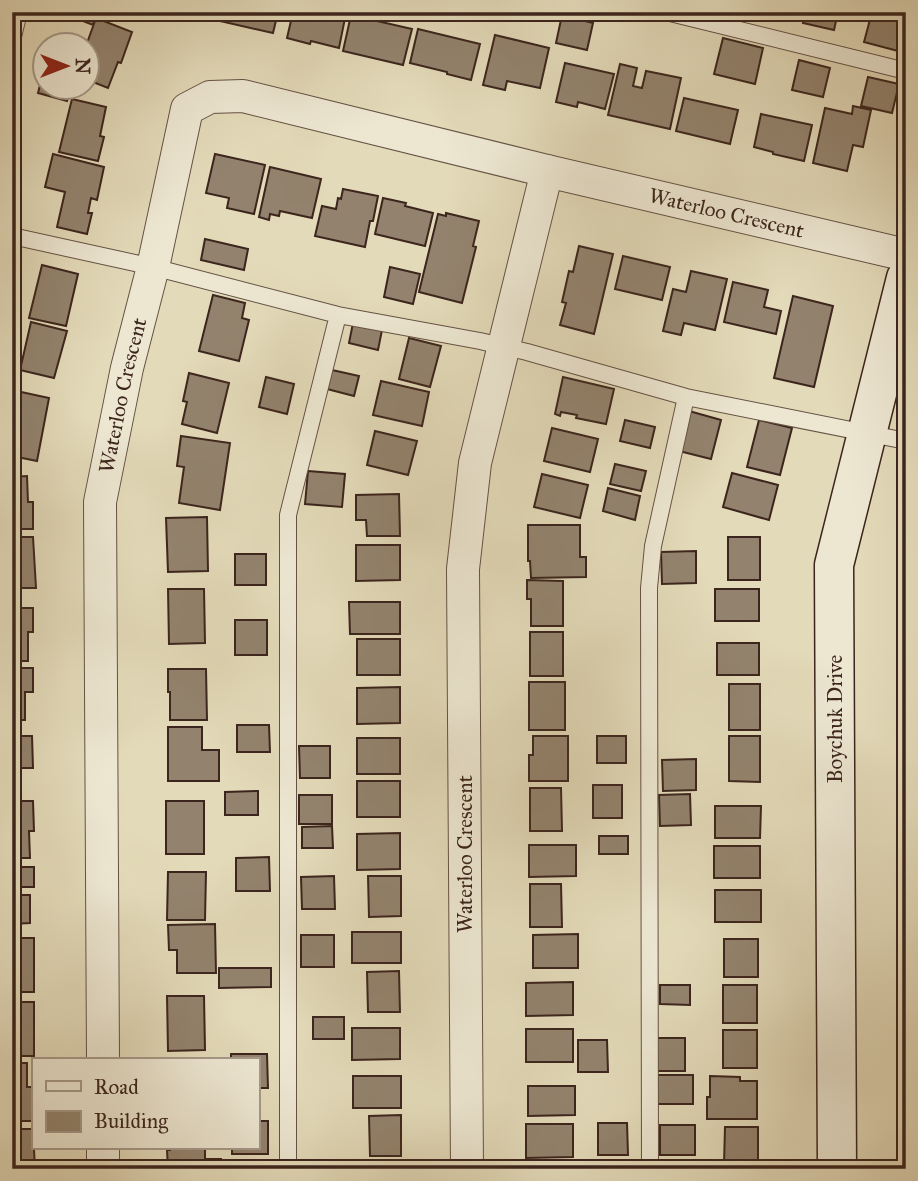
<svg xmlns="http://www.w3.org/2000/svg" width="918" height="1181" viewBox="0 0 918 1181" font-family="'IM FELL Great Primer',serif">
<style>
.building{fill:#93836e;stroke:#3c251d;stroke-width:2}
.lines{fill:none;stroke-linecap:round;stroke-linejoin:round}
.lane-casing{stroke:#665244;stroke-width:18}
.street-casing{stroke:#665244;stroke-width:34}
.secondary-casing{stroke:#3c251d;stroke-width:41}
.lane{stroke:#ede7d2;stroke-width:16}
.street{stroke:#ede7d2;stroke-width:32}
.secondary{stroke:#ede7d2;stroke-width:38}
.labels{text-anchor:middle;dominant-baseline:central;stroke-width:5;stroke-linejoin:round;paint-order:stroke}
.street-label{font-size:21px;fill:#3c251d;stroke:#ede7d2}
</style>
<rect width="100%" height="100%" fill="#e3dab9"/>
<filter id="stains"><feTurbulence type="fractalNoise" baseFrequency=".00286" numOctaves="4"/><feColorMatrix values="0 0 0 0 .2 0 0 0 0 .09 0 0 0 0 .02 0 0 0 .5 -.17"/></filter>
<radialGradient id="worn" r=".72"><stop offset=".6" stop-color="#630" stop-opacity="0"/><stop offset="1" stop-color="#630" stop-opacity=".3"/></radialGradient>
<path class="building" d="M60 12H97L93 25Z
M146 12H202V18L146 16Z
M222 12H278L273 33 220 21Z
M293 12 346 13 339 48 311 41 310 44 287 38Z
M806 12H838L834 30 803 23Z
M872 12 905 20 898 51 864 42Z
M351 15 412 29 403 65 343 51Z
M562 15 593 23 587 50 556 43Z
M96 18 132 32 121 63 118 62 108 88 88 80V46H86Z
M418 29 480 44 471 80 447 74V72L410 63Z
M495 35 549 48 540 88 507 81 505 90 483 85Z
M723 38 763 48 755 84 714 74Z
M799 60 830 68 823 97 792 90Z
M565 63 614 74 605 109 578 102 577 107 556 102Z
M620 64 637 68 633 86 642 88 646 71 681 78 670 129 608 115Z
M43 73 46 74V88H71L67 101 38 93Z
M868 77 899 84 892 113 861 106Z
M684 98 738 110 730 144 676 131Z
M72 99 106 107 100 136 104 137 98 161 59 152Z
M853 106 871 110 863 147 853 145 847 171 813 163 825 108 852 114Z
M761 114 812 125 804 161 773 154V152L754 147Z
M53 154 104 167 97 200 91 198 88 213H92L87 234 57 227 65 192 45 187Z
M215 154 265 165 254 214 227 208 229 198 206 193Z
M270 167 321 179 312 218 280 211 279 216 270 214 269 220 259 217Z
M343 189 378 196 373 221H370L365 247 315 236 322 206 336 209 338 198 341 199Z
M383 198 406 203 405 206 433 213 425 246 375 234Z
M446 213 479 221 473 246 476 247 462 303 419 292 438 214 446 216Z
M205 239 248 249 244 270 201 260Z
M579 246 613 254 594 334 560 325 566 303 562 302 569 271 573 272Z
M12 249 21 252 13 279H12Z
M623 256 670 267 662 300 615 289Z
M42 265 78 274 66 326 29 318Z
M390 267 420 274 413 304 384 297Z
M691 271 727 279 715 330 684 323 681 335 663 331 673 289 686 292Z
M733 282 768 290 764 307 781 311 776 334 724 322Z
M213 295 245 303 242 318 249 320 239 361 199 351Z
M793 296 833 306 814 387 774 378Z
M31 322 67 331 54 378 20 370Z
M353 323 382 330 378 350 349 343Z
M409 338 441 346 430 387 399 379Z
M332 370 359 376 354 396 327 389Z
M189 373 229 383 217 433 182 424 187 402 183 401Z
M266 377 294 384 287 414 259 407Z
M563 377 614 389 606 424 576 418 577 415 561 412 560 416 555 414Z
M381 381 429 392 422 426 373 415Z
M12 390 49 398 37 461 12 456Z
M689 411 721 420 711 459 679 451Z
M625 420 655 427 650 448 620 441Z
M759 420 792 428 780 475 747 467Z
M552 428 598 439 590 472 544 461Z
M375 431 417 441 408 475 367 465Z
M181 436 230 443 220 510 179 503 184 467 177 466Z
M615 464 646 471 641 491 610 484Z
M308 471 345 474 342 507 305 504Z
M732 473 778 485 769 520 723 507Z
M542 474 588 485 580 518 534 507Z
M27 476 28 502H33V529H12V477Z
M608 488 640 496 635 520 603 511Z
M399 494 400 536H367L366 520H356V495Z
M207 517 208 571 168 572 166 518Z
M528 525H580V557H586V577L531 578 530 561H528Z
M12 537H33L36 588H12Z
M728 537H760V580H728Z
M356 545H400V580L356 581Z
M696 551V583L662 584 661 552Z
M235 554H266V585H235Z
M527 580 563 581V626H531V599H527Z
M168 589H204L205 643 169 644Z
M715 589H759V621H715Z
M349 602H400V634H350Z
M12 608H33V632H28V661H12Z
M235 620H267V655H235Z
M530 632H563V676H530Z
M357 639H400V675H357Z
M717 643H759V675H717Z
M12 668H33V692H25V720H12Z
M168 669H206L207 720H170V692H168Z
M529 682H565V730H529Z
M729 684H760V730H729Z
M400 687V723L357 724V688Z
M237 725H269L270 752H237Z
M168 727H202V750H219V781H168Z
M12 736H32L33 768H12Z
M533 736H568V781H529V755H533Z
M597 736H626V763H597Z
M729 736H760V782L729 781Z
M357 738H400V774H357Z
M299 746H330V778H300Z
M696 759V790L663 791 662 760Z
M357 781H400V817H357Z
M593 785H622V818H593Z
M530 788H561L562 831H530Z
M258 791V815H225V792Z
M690 794 691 825 660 826 659 795Z
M299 795H332V824H299Z
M12 801H33L34 831H29L30 858H12Z
M166 801H204V854H166Z
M715 806H761L760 838H715Z
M332 826 333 848H302V827Z
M400 833V869L357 870V834Z
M599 836H628V854H599Z
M529 845H576V876L529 877Z
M714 846H760V878H714Z
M269 857 270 891H236V858Z
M12 867H34V887H12Z
M168 872H206L205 920H167Z
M334 876 335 909H302L301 877Z
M368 876H401V916L369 917Z
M530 884H561L562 927H530Z
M715 890H761V922H715Z
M12 895H30V923L12 924Z
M215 924 216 973H177V950H169L168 925Z
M352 932H401V963H352Z
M578 934V968H533V935Z
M301 935H334V967H301Z
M12 938H34V992H12Z
M724 939H758V977H724Z
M219 968H271V987L219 988Z
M399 971 400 1012H368L367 972Z
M573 982V1015L526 1016V983Z
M660 985H690V1005L660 1004Z
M723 985H757V1023H723Z
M167 996H204L205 1050 168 1051Z
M12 1002H34V1056H12Z
M313 1017H344V1039H313Z
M352 1028H400V1059L352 1060Z
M526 1029H573V1062H526Z
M723 1030H757V1068H723Z
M657 1038H685V1071H657Z
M578 1040H607L608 1072H578Z
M231 1054H267L268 1088H257V1060H231Z
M12 1063H27V1087H32V1121H12Z
M657 1075H693V1104H657Z
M353 1076H401V1108H353Z
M710 1076 740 1077V1081H757V1119H707V1097H710Z
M528 1086H575V1115L528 1116Z
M401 1115V1156H370L369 1116Z
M257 1121H268V1154H232V1148H257Z
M598 1123H627L628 1155H598Z
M526 1124H573V1157L526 1158Z
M660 1125H695V1155H660Z
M725 1127H758V1165H724Z
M12 1129H33L35 1169H12Z
M170 1148H205V1159H221V1169H168L167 1150H170Z"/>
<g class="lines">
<defs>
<path id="lane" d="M666 12 906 71
M12 41 19 12
M12 236 153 267 338 315 480 341 527 352 686 397 906 441
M288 1169V515L338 315
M650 1169 649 588 653 546 686 397"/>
<g id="street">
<path id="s1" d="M103 1060 100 502 127 368 153 267 187 109 210 97 243 96 547 171 906 255"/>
<path d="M103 1169V1148"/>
<path d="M467 1169 463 569 475 463 547 171"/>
</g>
<path id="secondary" d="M837 1169 834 565 906 278"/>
</defs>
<use href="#lane" class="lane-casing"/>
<use href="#street" class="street-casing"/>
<use href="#secondary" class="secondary-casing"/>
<use href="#lane" class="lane"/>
<use href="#street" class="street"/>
<use href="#secondary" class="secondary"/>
</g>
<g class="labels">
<g class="street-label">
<text stroke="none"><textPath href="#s1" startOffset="1517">Waterloo Crescent</textPath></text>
<text stroke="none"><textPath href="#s1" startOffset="667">Waterloo Crescent</textPath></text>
<text transform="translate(835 719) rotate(-90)">Boychuk Drive</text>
<text transform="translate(465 854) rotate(-90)">Waterloo Crescent</text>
</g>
</g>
<rect width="918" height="1181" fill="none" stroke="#e3dab9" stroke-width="42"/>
<rect x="14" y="14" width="890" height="1153" fill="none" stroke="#3c251d" stroke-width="3.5"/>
<rect x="21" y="21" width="876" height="1139" fill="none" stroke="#3c251d" stroke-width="2"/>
<rect x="32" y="1058" width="228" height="91" fill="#ede7d2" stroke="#a6998a" stroke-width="2"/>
<rect x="46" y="1081" width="35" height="10" fill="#ede7d2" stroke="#a6998a" stroke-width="2"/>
<text x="94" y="1094" font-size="21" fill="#3c251d">Road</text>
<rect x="46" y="1111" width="35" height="21" fill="#93836e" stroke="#a6998a" stroke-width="2"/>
<text x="94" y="1128" font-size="21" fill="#3c251d">Building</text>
<g transform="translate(66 66) rotate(90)"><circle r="33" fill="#ede7d2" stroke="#a6998a" stroke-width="2"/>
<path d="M0-5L12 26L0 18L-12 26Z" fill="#8f2418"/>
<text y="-10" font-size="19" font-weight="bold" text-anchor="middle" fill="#3c251d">N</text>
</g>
<rect width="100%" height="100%" filter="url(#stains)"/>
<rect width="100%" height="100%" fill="url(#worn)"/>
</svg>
